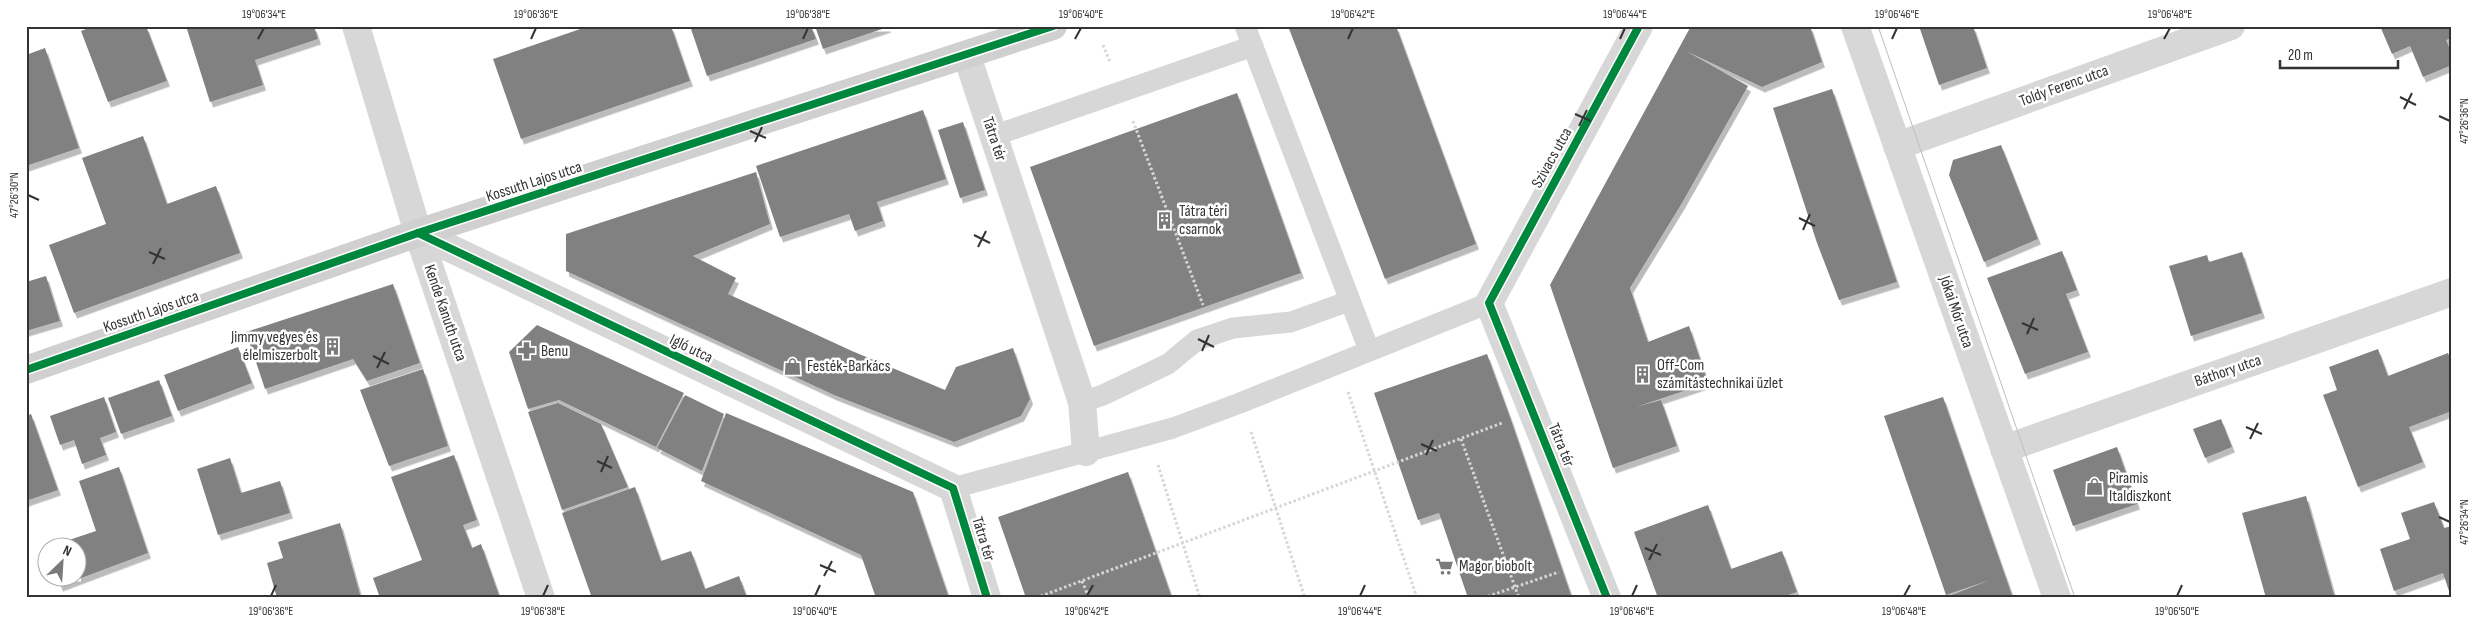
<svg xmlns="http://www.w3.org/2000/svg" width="2478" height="624" viewBox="0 0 2478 624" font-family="'Sofia Sans Condensed',sans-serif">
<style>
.building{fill:#818181;filter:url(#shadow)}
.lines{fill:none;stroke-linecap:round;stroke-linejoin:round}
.path{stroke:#d6d6d6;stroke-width:3;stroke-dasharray:2.5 2.5;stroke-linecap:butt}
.lane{stroke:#d7d7d7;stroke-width:21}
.street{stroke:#d7d7d7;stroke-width:28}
.secondary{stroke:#d0d0d0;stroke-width:28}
.tram{stroke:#bebebe;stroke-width:1}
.cycleway-casing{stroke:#fff;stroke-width:11}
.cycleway{stroke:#00873e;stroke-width:8}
.ticks{fill:none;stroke:#333;stroke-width:2}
.labels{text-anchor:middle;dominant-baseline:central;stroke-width:5;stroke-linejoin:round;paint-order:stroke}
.street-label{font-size:16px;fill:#333;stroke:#fff}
.poi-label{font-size:16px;fill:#333;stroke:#fff;text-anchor:start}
.neatline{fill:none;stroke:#333;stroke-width:2}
.ticks-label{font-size:12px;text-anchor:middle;fill:#333}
</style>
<defs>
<filter id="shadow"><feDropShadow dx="3" dy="5.5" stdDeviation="0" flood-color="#0004"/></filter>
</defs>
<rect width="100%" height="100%" fill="#fff"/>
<path class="building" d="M94 26H146L167 81 108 102 81 31Z
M186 26H314L318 39 255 60 263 85 210 102Z
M589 26H671L690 81 521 139 493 59Z
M690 26H811L816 39 707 76Z
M815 26H888V27L823 49Z
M1288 26H1396L1476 244 1385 279Z
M1691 26H1810L1822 62 1762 87 1686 51 1748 86 1682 203 1630 288 1648 342 1689 326 1708 383 1636 407 1661 400 1677 446 1613 468 1550 285Z
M1919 26H1973L1987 68 1939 85Z
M2380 26H2452V38L2446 40 2452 54V65L2423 77 2410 46 2392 54Z
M45 48 79 148 26 166V55Z
M1832 89 1897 282 1839 300 1817 243 1773 108Z
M1237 93 1301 273 1094 346 1030 167Z
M923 110 946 179 877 202 883 221 855 231 849 214 780 237 756 166Z
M963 122 985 190 960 198 938 130Z
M143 136 167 204 216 186 240 253 74 313 49 245 106 224 82 158Z
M2001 145 2038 239 1984 262 1949 175 1953 160Z
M756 172 770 224 693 256 736 278 728 294 852 351 945 390 956 367 1013 348 1030 399 1021 416 954 442 834 395 566 271V234Z
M2062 251 2077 290 2066 294 2088 352 2025 374 1987 278Z
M2242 252 2262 313 2191 336 2169 266 2207 255 2209 262Z
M46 276 60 321 26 331V282Z
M393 284 420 363 367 381 353 359 265 389 246 332Z
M537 325 684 393 656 447 559 400 528 409 509 352Z
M238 347 252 383 178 411 164 375Z
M2378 349 2388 376 2448 353 2452 363V411L2409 427 2423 462 2358 487 2323 395 2337 390 2329 367Z
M1487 354 1511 420 1572 598H1468L1439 513 1418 520 1374 393Z
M423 369 448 446 389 466 360 390Z
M159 380 172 416 121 434 108 398Z
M685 395 724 414 702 471 657 448Z
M104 397 116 432 100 438 106 455 82 464 74 440 60 445 50 416Z
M1943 397 1973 484 2013 598H1944L1990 580 1946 595 1884 416Z
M558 403 601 424 628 487 562 510 528 412Z
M726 413 913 492 949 598H876L861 555 701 481Z
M31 414 58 490 26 501V416Z
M2221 419 2232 447 2205 458 2193 429Z
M2117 447 2137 504 2073 526 2053 470Z
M454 455 477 520 463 525 472 548 481 544 500 598H380L373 578 422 560 391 477Z
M230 458 241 493 280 481 290 513 218 535 197 469Z
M119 467 148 553 60 586 56 576H78V546H51L96 531 79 481Z
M1128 472 1172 598H1026L998 517Z
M635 487 661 561 691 551 705 589 739 576 747 598H592L562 513Z
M2306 496 2335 598H2266L2242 513Z
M2434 502 2444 528 2452 526V593L2450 594 2443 573 2394 591 2380 549 2410 539 2401 513Z
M1708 505 1731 569 1782 551 1797 592 1780 598H1658L1634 532Z
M340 523 361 598H277L267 563 283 558 278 542Z"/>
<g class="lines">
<path class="path" d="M1103 45 1110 62
M1133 121 1203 305
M1348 392 1417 598
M1251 432 1305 598
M1461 439 1519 598
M1158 465 1200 598
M1082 581 1089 598
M1036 598 1502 423
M1483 598 1559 572"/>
<path class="lane" d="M1245 26 1369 350
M993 136 1253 46
M1082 402 1103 395 1168 364 1197 340 1233 328 1291 322 1349 301
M953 488 1173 428 1240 403 1489 303"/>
<path class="street" d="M356 26 418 233 541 598
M1855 26 2057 598
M967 56 1082 402 1086 452
M1897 146 2231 26
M418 233 953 488 987 598
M2004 449 2452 292
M1607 598 1489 303 1639 26"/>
<path class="secondary" d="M26 370 418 233 1053 26"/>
<path class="tram" d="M1878 26 2075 598"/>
<defs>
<path id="cycleway" d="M418 233 953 488 987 598
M26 370 418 233 1053 26
M1607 598 1489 303 1639 26"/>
</defs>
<use href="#cycleway" class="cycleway-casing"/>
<use href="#cycleway" class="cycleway"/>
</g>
<path class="ticks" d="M258 39 264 28M531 39 536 28M803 39 808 28M1075 39 1081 28M1348 39 1353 28M1620 39 1625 28M1892 39 1897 28M2164 39 2170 28M2400 97 2416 105M2404 109 2412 93M1575 114 1591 121M2439 116 2450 121M1579 126 1587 110M750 131 766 138M755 142 762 127M28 195 39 200M1799 218 1815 226M1803 230 1810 214M974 235 990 243M978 247 986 231M149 252 165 259M153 264 161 248M2022 323 2038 330M2027 334 2034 318M1198 339 1214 347M1202 351 1209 335M373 356 389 364M377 368 385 352M2246 427 2262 434M2250 439 2258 423M1421 444 1437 451M1426 455 1433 440M597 461 612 468M601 472 608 456M2439 517 2450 522M1645 548 1661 555M1649 560 1657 544M820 565 836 572M824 576 832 561M271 596 276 585M543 596 548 585M815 596 820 585M1087 596 1093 585M1360 596 1365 585M1632 596 1637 585M1904 596 1910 585M2177 596 2182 585"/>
<defs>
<symbol id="building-bare" viewBox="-9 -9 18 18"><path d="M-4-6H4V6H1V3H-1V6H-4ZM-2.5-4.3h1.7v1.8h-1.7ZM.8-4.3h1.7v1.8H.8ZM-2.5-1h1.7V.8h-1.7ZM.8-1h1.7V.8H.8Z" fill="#7a7a7a" stroke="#fff" stroke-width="2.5" paint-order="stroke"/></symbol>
<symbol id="pharmacy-bare" viewBox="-9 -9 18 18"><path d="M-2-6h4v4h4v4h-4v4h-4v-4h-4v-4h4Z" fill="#7a7a7a" stroke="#fff" stroke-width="2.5" paint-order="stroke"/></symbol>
<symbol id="shop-bare" viewBox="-9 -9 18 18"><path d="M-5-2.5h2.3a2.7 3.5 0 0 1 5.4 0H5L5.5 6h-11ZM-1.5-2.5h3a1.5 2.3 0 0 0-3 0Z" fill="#7a7a7a" stroke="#fff" stroke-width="2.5" paint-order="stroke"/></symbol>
<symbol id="supermarket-bare" viewBox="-9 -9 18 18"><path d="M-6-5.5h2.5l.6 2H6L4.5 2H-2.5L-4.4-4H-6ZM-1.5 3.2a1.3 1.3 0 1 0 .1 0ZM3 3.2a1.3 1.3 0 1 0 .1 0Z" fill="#7a7a7a" stroke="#fff" stroke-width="2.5" paint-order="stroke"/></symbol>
</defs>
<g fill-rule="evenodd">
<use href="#building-bare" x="1152" y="208" width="25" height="25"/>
<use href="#building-bare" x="320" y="334" width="25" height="25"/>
<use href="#pharmacy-bare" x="514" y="338" width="25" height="25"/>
<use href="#shop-bare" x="780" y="354" width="25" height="25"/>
<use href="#building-bare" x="1630" y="362" width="25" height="25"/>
<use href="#shop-bare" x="2082" y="474" width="25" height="25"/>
<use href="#supermarket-bare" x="1432" y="554" width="25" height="25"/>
</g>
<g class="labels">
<g class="street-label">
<text transform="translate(2064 86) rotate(-20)">Toldy Ferenc utca</text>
<text transform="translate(994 139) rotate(71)">Tátra tér</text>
<text transform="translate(1552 158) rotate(-61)">Szivacs utca</text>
<text transform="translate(534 182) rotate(-18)">Kossuth Lajos utca</text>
<text transform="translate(151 312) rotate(-19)">Kossuth Lajos utca</text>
<text transform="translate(1956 312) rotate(71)">Jókai Mór utca</text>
<text transform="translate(445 313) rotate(71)">Kende Kanuth utca</text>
<text transform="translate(691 349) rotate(26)">Igló utca</text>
<text transform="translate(2228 371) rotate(-19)">Báthory utca</text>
<text transform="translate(1561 445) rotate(68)">Tátra tér</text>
<text transform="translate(983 539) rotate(73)">Tátra tér</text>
</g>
<g class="poi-label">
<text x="1179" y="211">Tátra téri<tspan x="1179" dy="18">csarnok</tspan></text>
<text x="318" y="337" text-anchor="end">Jimmy vegyes és<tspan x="318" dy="18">élelmiszerbolt</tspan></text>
<text x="541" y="351">Benu</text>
<text x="1657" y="365">Off-Com<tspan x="1657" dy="18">számítástechnikai üzlet</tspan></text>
<text x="807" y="366">Festék-Barkács</text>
<text x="2109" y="478">Piramis<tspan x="2109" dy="18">Italdiszkont</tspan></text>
<text x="1459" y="566">Magor biobolt</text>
</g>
</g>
<rect width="2478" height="624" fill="none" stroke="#ffffff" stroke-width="55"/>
<g transform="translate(62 562) rotate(25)"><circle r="24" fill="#ffffff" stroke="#adadad"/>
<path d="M0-4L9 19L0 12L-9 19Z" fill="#7a7a7a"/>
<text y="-8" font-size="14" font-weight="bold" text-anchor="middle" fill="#333333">N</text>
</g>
<path d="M2280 60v8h118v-8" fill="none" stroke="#333333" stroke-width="2.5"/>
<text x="2288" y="60" font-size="15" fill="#333333" stroke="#ffffff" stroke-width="4" paint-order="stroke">20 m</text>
<rect x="28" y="28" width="2422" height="568" class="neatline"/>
<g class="ticks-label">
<text x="264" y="18">19°06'34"E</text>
<text x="536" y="18">19°06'36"E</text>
<text x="808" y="18">19°06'38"E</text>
<text x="1081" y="18">19°06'40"E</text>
<text x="1353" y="18">19°06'42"E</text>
<text x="1625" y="18">19°06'44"E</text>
<text x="1897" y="18">19°06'46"E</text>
<text x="2170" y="18">19°06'48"E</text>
<text transform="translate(2464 121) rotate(-90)" y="4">47°26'36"N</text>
<text transform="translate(14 195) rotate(-90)" y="4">47°26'30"N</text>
<text transform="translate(2464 522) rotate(-90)" y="4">47°26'34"N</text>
<text x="271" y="615">19°06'36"E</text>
<text x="543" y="615">19°06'38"E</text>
<text x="815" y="615">19°06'40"E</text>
<text x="1087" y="615">19°06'42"E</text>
<text x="1360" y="615">19°06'44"E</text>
<text x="1632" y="615">19°06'46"E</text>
<text x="1904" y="615">19°06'48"E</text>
<text x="2177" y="615">19°06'50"E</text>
</g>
</svg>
